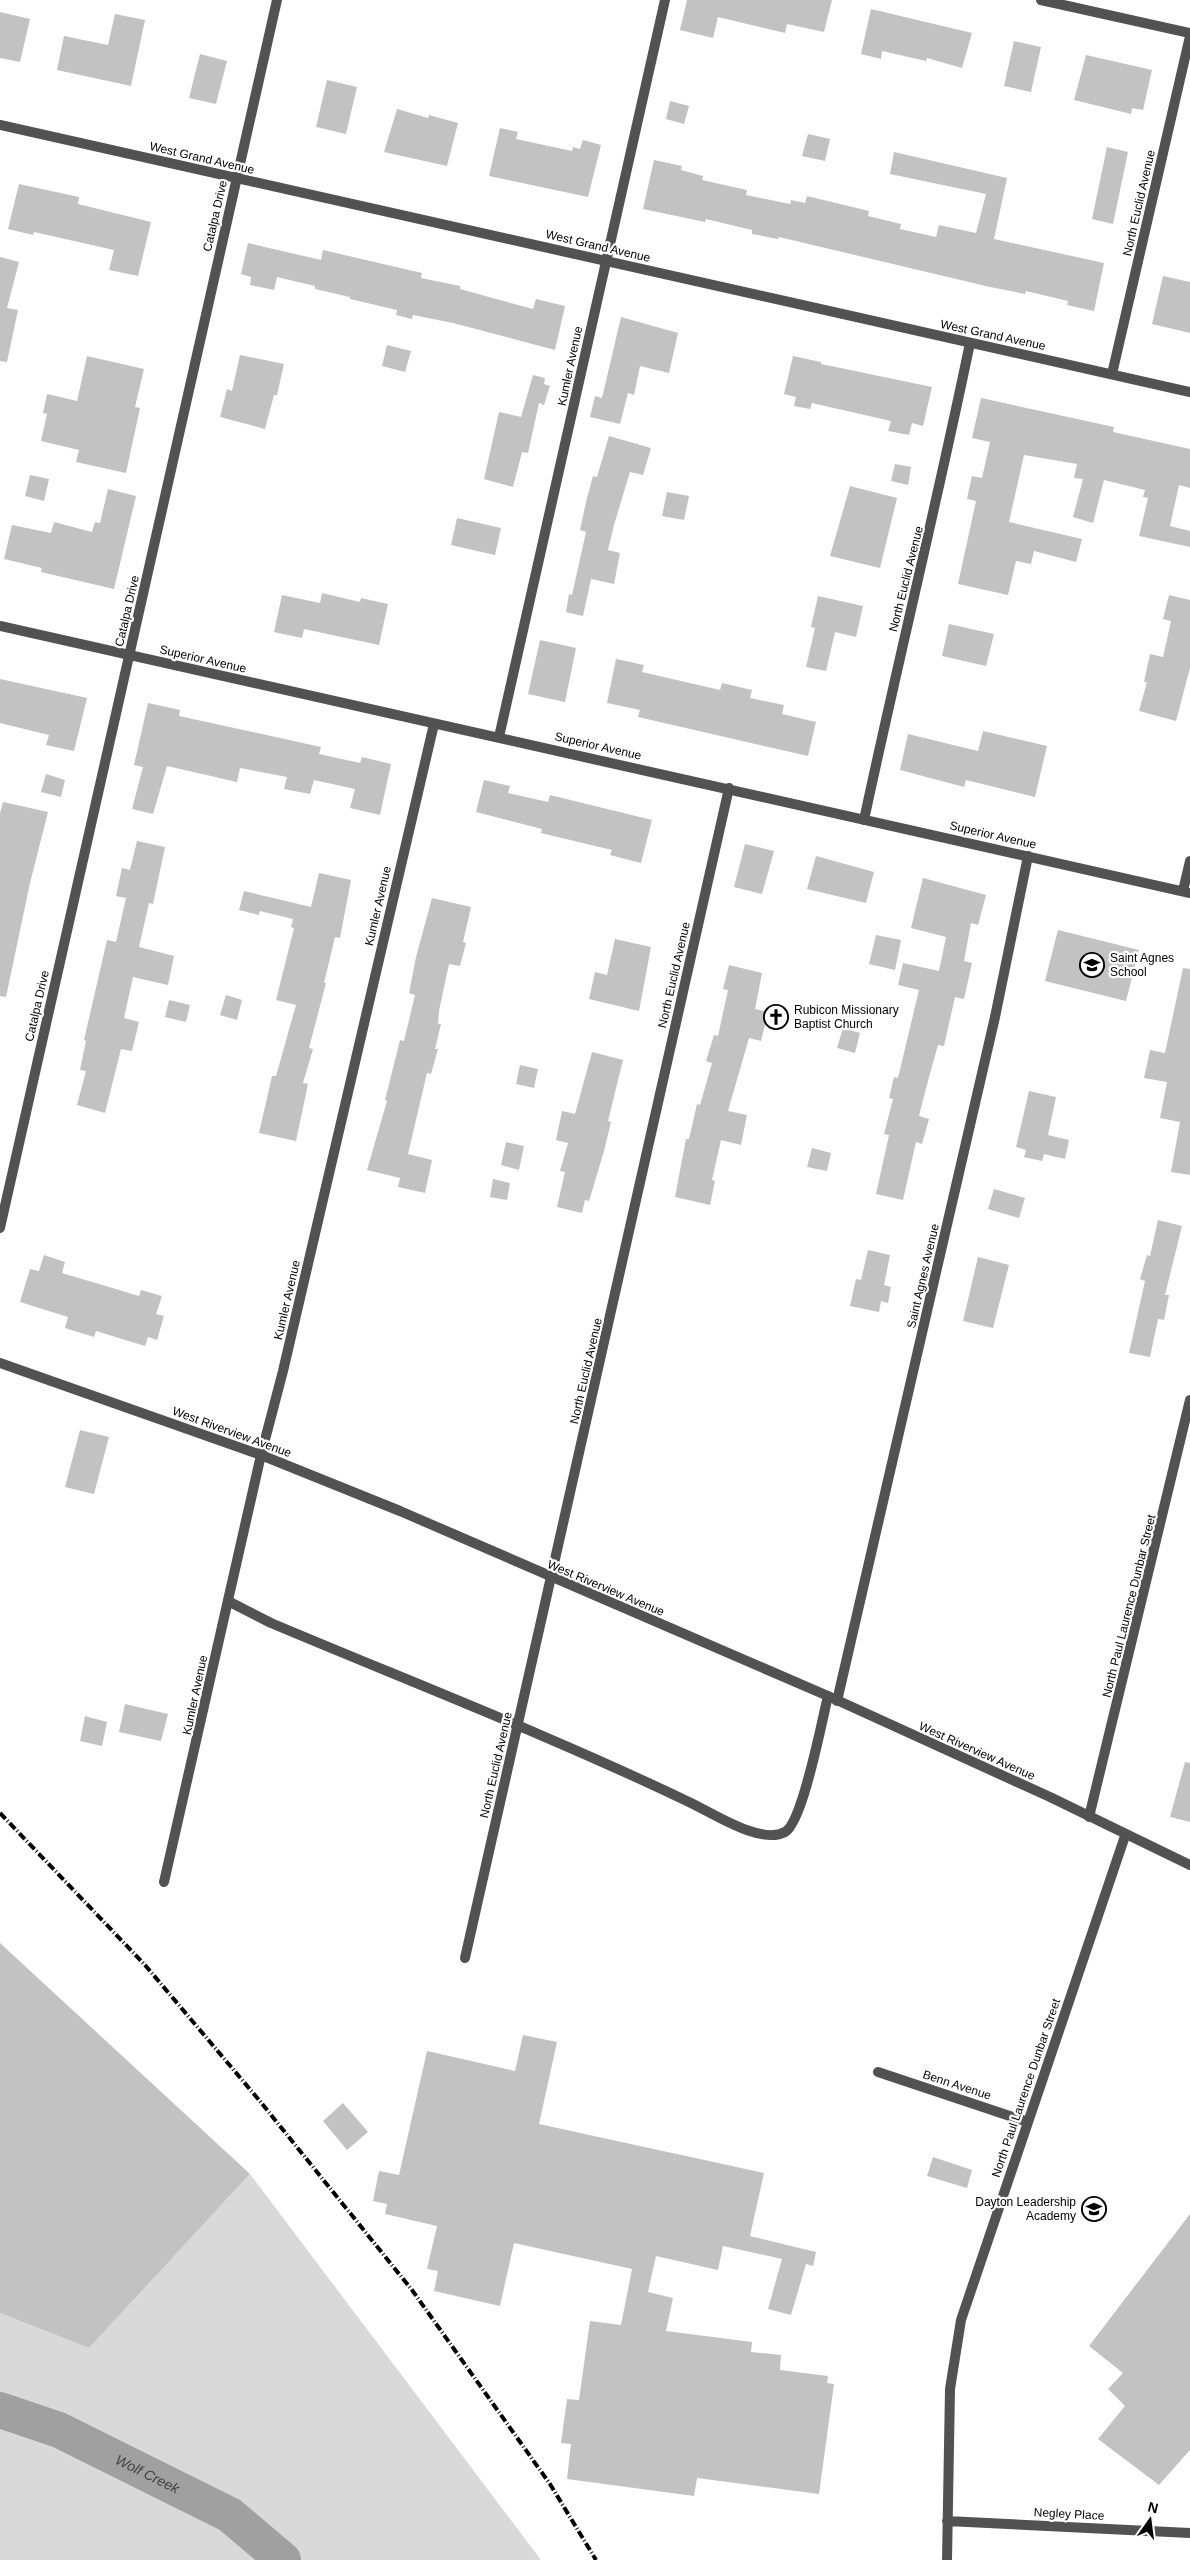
<svg xmlns="http://www.w3.org/2000/svg" width="1190" height="2560" viewBox="0 0 1190 2560" font-family="Arial,sans-serif">
<style>
.green{fill:#d9d9d9}
.lines{fill:none;stroke-linecap:round;stroke-linejoin:round}
.river{stroke:#a0a0a0;stroke-width:36}
.building{fill:#c2c2c2}
.minor{stroke:#525252;stroke-width:10}
.tertiary{stroke:#525252;stroke-width:10}
.rail{stroke:#000;stroke-width:4;stroke-dasharray:8 2.5 1 2.5;stroke-linecap:butt}
.labels{text-anchor:middle;dominant-baseline:central;stroke-width:4.5;stroke-linejoin:round;paint-order:stroke}
.street-label{font-size:12px;fill:#000;stroke:#fff}
.poi-label{font-size:12px;fill:#000;stroke:#fff;text-anchor:start}
.water-label{font-size:14px;font-style:italic;fill:#414141;stroke:#fff}
</style>
<rect width="100%" height="100%" fill="#fff"/>
<path class="green" d="M250 2174 541 2560H0V2313L89 2348Z"/>
<g class="lines">
<path class="river" id="s1" d="M0 2410 59 2430 230 2515 283 2560"/>
</g>
<path class="building" d="M687 0H832L824 32 787 24 785 33 718 17 713 38 680 30Z
M871 9 972 33 962 68 927 58 926 61 882 51 881 59 861 54Z
M0 12 30 19 20 62 0 58Z
M115 14 145 20 131 86 57 70 64 36 108 45Z
M1014 41 1041 47 1031 92 1004 86Z
M200 54 227 61 216 104 189 98Z
M1086 55 1152 70 1143 110 1132 108 1131 114 1074 100Z
M327 80 357 87 346 134 316 127Z
M670 101 689 106 684 124 666 119Z
M397 109 428 118 429 115 458 123 447 166 384 152Z
M500 128 518 132 516 139 572 151 573 147 580 149 583 140 601 145 588 197 489 176Z
M808 134 830 139 825 161 802 156Z
M1107 147 1128 152 1113 224 1092 219Z
M894 152 1007 178 994 239 1104 263 1094 311 1067 305 1068 301 1026 291 1025 294 990 287 779 237 778 239 752 234V230L706 219 705 222 643 209 654 160 682 166 681 170 703 176 702 180 747 190 746 195 790 204 791 200 805 203 807 196 869 211 868 216 901 224 900 229 936 237 939 225 976 233 986 194 890 174Z
M19 184 79 197 78 204 151 222 138 276 109 270 114 250 34 232 33 235 8 229Z
M248 243 321 260 323 250 353 257 422 273 421 278 460 286V289L533 309 536 299 565 306 555 350 453 323 413 315 412 319 396 315 397 310 350 299V297L315 289V286L277 277 274 290 250 285 251 277 241 274Z
M0 257 19 262 7 308 18 310 7 362 0 361Z
M1163 276 1190 282V333L1152 324Z
M621 317 678 333 669 373 640 366 634 395 628 393 620 424 590 417 595 396 602 398Z
M387 345 411 351 405 372 382 366Z
M240 355 284 364 277 395H274L265 429 220 417 227 389 232 391Z
M87 356 144 369 135 407 140 408 126 473 76 462 79 450 41 441 47 414 43 413 47 394 77 401Z
M793 356 821 362V364L932 387 923 426 912 423 909 435 888 431 891 421 812 403 810 409 794 406 796 397 784 394Z
M533 375 545 378 544 384 550 386 544 405 539 403 528 453 522 452 513 487 484 479 499 412 521 417Z
M981 398 1114 427 1113 432 1190 449V488L1179 485 1170 526 1190 531V547L1139 536 1148 498 1143 497 1145 490 1104 480 1093 523 1073 517 1083 479 1074 478 1077 464 1024 455 1009 522 1082 539 1076 562 1034 551 1031 564 1016 561 1008 595 958 584 976 501 967 499 972 476 982 478 990 442 972 438Z
M609 436 651 448 643 475 630 472 614 525 608 550 620 553 614 584 591 579 583 616 566 612 569 594 572 595 586 532 580 530 586 502 593 476 597 477Z
M895 464 911 467 908 485 891 481Z
M30 475 49 479 44 501 25 496Z
M850 486 897 498 880 568 830 556Z
M108 489 136 496 114 589 41 572 42 568 4 559 12 525 51 533 54 522 92 532 95 522 100 523Z
M667 492 689 496 684 520 662 516Z
M457 518 501 528 495 555 451 545Z
M322 593 360 602 361 598 388 604 379 645 304 629 302 638 274 632 282 595 320 603Z
M1169 595 1190 600V668L1176 721 1139 711 1147 682H1144L1150 654 1163 657 1171 621 1163 619Z
M818 596 863 606 856 637 835 632 826 671 806 667 815 628 811 627Z
M949 624 994 634 986 666 942 656Z
M540 640 576 648 565 702 528 694Z
M616 659 644 665 642 672 720 690 722 683 752 690 750 698 784 705 782 714 816 722 808 756 638 717 640 710 607 703Z
M0 679 87 698 74 751 46 745 49 735 0 723Z
M148 703 180 710 179 716 321 747 319 754 360 763 362 757 391 764 380 815 350 808 355 789 314 780 310 794 284 789 287 777 240 768 237 782 167 766 153 814 132 809 143 767 134 765Z
M983 731 1047 746 1035 797 966 780 964 787 900 770 908 734 978 751Z
M46 774 65 780 61 797 41 792Z
M484 780 510 786 508 793 548 802 550 795 652 820 641 863 610 855 612 850 541 833 542 829 476 812Z
M3 802 48 812 30 883 6 997 0 996V813Z
M137 841 165 847 153 904 149 903 139 947 174 956 168 985 133 977 124 1018 139 1022 132 1051 121 1049 105 1113 77 1105 86 1071 80 1070 86 1041 84 1040 107 940 116 942 126 898 116 896 122 868 130 870Z
M745 844 774 851 762 894 734 887Z
M816 856 874 872 866 903 807 889Z
M319 873 351 880 340 938 335 937 324 983H326L309 1048 313 1049 303 1083 308 1084 296 1141 259 1133 272 1076H276L296 1005 276 1000 294 928 291 927 293 919 260 911 259 915 239 910 244 891 311 907Z
M923 878 986 895 978 925 971 923 964 961 972 963 964 999 955 997 944 1046 938 1045 929 1077 919 1116 929 1119 922 1144 916 1142 903 1200 876 1194 889 1135 884 1134 893 1099 889 1098 894 1077 898 1078 919 990 898 985 903 963 939 971 946 937 911 928Z
M432 898 471 907 463 942 466 943 460 966 449 964 439 1011 438 1024H441L435 1049H438L431 1074 427 1073 408 1154 432 1160 425 1193 398 1187 400 1178 367 1170 387 1101 385 1100 400 1040 404 1041 415 995 409 993 416 957Z
M1058 930 1139 950 1126 1001 1045 981Z
M876 935 901 940 895 970 869 964Z
M615 939 651 947 639 1011 589 999 595 972 607 975Z
M729 965 762 973 755 1009 768 1012 761 1041 749 1038 728 1111 747 1115 741 1145 721 1140 712 1180 715 1181 710 1205 675 1197 686 1139H689L697 1104 700 1105 712 1063 706 1061 714 1035 718 1036 728 990 723 989Z
M1183 968 1190 969V1175L1171 1172 1180 1122 1160 1118 1167 1082 1144 1078 1150 1050 1165 1053Z
M226 995 242 1000 237 1020 220 1015Z
M169 1000 190 1005 186 1022 165 1017Z
M843 1028 860 1033 855 1053 837 1048Z
M592 1052 623 1060 608 1121 611 1122 604 1151 589 1201 585 1200 582 1213 557 1207 565 1172 560 1171 568 1143 556 1140 562 1111 575 1114Z
M520 1065 538 1069 534 1088 516 1084Z
M1029 1091 1056 1097 1048 1135 1069 1140 1065 1159 1044 1154 1042 1161 1024 1157 1026 1150 1016 1147Z
M506 1142 524 1146 519 1170 501 1165Z
M812 1148 831 1153 827 1171 807 1167Z
M493 1179 510 1183 507 1200 490 1197Z
M994 1189 1025 1198 1019 1218 988 1209Z
M1158 1220 1182 1226 1165 1295H1169L1164 1320 1158 1319 1150 1357 1129 1353 1145 1281 1140 1279 1147 1255 1150 1256Z
M868 1250 890 1255 884 1285 891 1287 888 1303 881 1301 879 1312 850 1306 856 1279 861 1280Z
M44 1255 65 1262 62 1273 139 1296 141 1290 162 1296 156 1314 164 1316 157 1340 148 1337 145 1346 96 1331 94 1337 65 1328 68 1317 20 1302 30 1269 39 1271Z
M978 1257 1009 1265 993 1328 963 1321Z
M80 1430 109 1437 94 1494 65 1487Z
M125 1704 168 1714 161 1741 119 1732Z
M85 1716 107 1722 102 1746 80 1741Z
M1185 1762 1190 1763V1822L1170 1817Z
M0 1943 250 2174 89 2348 0 2313Z
M523 2035 557 2042 539 2124 764 2173 750 2236 816 2252 813 2266 806 2264 791 2315 768 2309 782 2259 723 2246 718 2270 656 2256 648 2292 673 2298 666 2331 752 2342 751 2352 781 2355 780 2370 828 2376 827 2383 834 2384 819 2494 697 2478 694 2496 567 2479 571 2444 561 2443 567 2399 579 2400 590 2321 621 2325 632 2269 514 2243 500 2306 434 2291 438 2271 427 2269 437 2226 385 2214 387 2204 373 2201 379 2171 399 2175 427 2051 515 2071Z
M343 2103 368 2132 347 2150 323 2121Z
M933 2157 972 2170 967 2188 927 2176Z
M1190 2214V2450L1159 2485 1098 2439 1125 2406 1108 2389 1123 2373 1089 2346Z"/>
<g class="lines">
<path class="minor" d="M1041 0 1190 33
M1112 374 1190 36
M0 626 1190 893
M499 737 665 0
M864 820C898 661 937 503 970 343
M1183 891 1190 861
M0 1228 277 0
M228 1601 271 1623C411 1682 554 1737 691 1803 714 1814 761 1845 785 1832 803 1822 822 1720 828 1696
M837 1701 995 1017 1028 856
M1089 1817 1190 1400
M164 1882 261 1455 283 1371 434 724
M465 1958 729 788
M878 2072 1028 2122
M947 2521 1190 2533
M947 2560 950 2389 961 2320 1125 1836"/>
<path class="tertiary" d="M0 125 1190 392
M0 1363 261 1455 400 1511 828 1696 1050 1797 1190 1865"/>
<path class="rail" d="M0 1813 145 1965 259 2100 412 2290 550 2484 596 2560"/>
</g>
<defs>
<symbol id="school-ring" viewBox="-11 -11 22 22"><circle r="9.5" fill="#fff" stroke="#000" stroke-width="1.5"/><path d="M0-5L7-2L0 1L-7-2ZM-4 1L0 2.5L4 1V4Q0 6-4 4Z" fill="#000"/></symbol>
<symbol id="church-ring" viewBox="-11 -11 22 22"><circle r="9.5" fill="#fff" stroke="#000" stroke-width="1.5"/><path d="M-1.2-6h2.4v3.5h3.3v2.4h-3.3V6h-2.4V-.1h-3.3v-2.4h3.3Z" fill="#000"/></symbol>
</defs>
<g fill-rule="evenodd">
<use href="#school-ring" x="1078" y="951" width="28" height="28"/>
<use href="#church-ring" x="762" y="1003" width="28" height="28"/>
<use href="#school-ring" x="1080" y="2195" width="28" height="28"/>
</g>
<g class="labels">
<g class="street-label">
<text transform="translate(202 158) rotate(13)">West Grand Avenue</text>
<text transform="translate(1139 203) rotate(-77)">North Euclid Avenue</text>
<text transform="translate(215 216) rotate(-77)">Catalpa Drive</text>
<text transform="translate(598 246) rotate(13)">West Grand Avenue</text>
<text transform="translate(993 335) rotate(12)">West Grand Avenue</text>
<text transform="translate(570 366) rotate(-78)">Kumler Avenue</text>
<text transform="translate(906 579) rotate(-76)">North Euclid Avenue</text>
<text transform="translate(127 611) rotate(-77)">Catalpa Drive</text>
<text transform="translate(203 659) rotate(13)">Superior Avenue</text>
<text transform="translate(598 746) rotate(13)">Superior Avenue</text>
<text transform="translate(993 835) rotate(13)">Superior Avenue</text>
<text transform="translate(378 906) rotate(-77)">Kumler Avenue</text>
<text transform="translate(674 975) rotate(-77)">North Euclid Avenue</text>
<text transform="translate(37 1006) rotate(-77)">Catalpa Drive</text>
<text transform="translate(923 1276) rotate(-77)">Saint Agnes Avenue</text>
<text transform="translate(287 1300) rotate(-77)">Kumler Avenue</text>
<text transform="translate(586 1371) rotate(-77)">North Euclid Avenue</text>
<text transform="translate(232 1432) rotate(20)">West Riverview Avenue</text>
<text transform="translate(606 1588) rotate(23)">West Riverview Avenue</text>
<text transform="translate(1129 1606) rotate(-76)">North Paul Laurence Dunbar Street</text>
<text transform="translate(195 1695) rotate(-78)">Kumler Avenue</text>
<text transform="translate(977 1751) rotate(24)">West Riverview Avenue</text>
<text transform="translate(496 1765) rotate(-77)">North Euclid Avenue</text>
<text transform="translate(957 2085) rotate(18)">Benn Avenue</text>
<text transform="translate(1026 2088) rotate(-71)">North Paul Laurence Dunbar Street</text>
<text transform="translate(1069 2514) rotate(3)">Negley Place</text>
</g>
<g class="poi-label">
<text x="1110" y="958">Saint Agnes<tspan x="1110" dy="14">School</tspan></text>
<text x="794" y="1010">Rubicon Missionary<tspan x="794" dy="14">Baptist Church</tspan></text>
<text x="1076" y="2202" text-anchor="end">Dayton Leadership<tspan x="1076" dy="14">Academy</tspan></text>
</g>
<g class="water-label">
<text stroke="none"><textPath href="#s1" startOffset="161">Wolf Creek</textPath></text>
</g>
</g>
<g transform="translate(1150 2520) rotate(14)" stroke="#ffffff" stroke-width="4" paint-order="stroke">
<path d="M0-4L9 19L0 12L-9 19Z" fill="#000000"/>
<text y="-8" font-size="14" font-weight="bold" text-anchor="middle" fill="#000000">N</text>
</g>
</svg>
